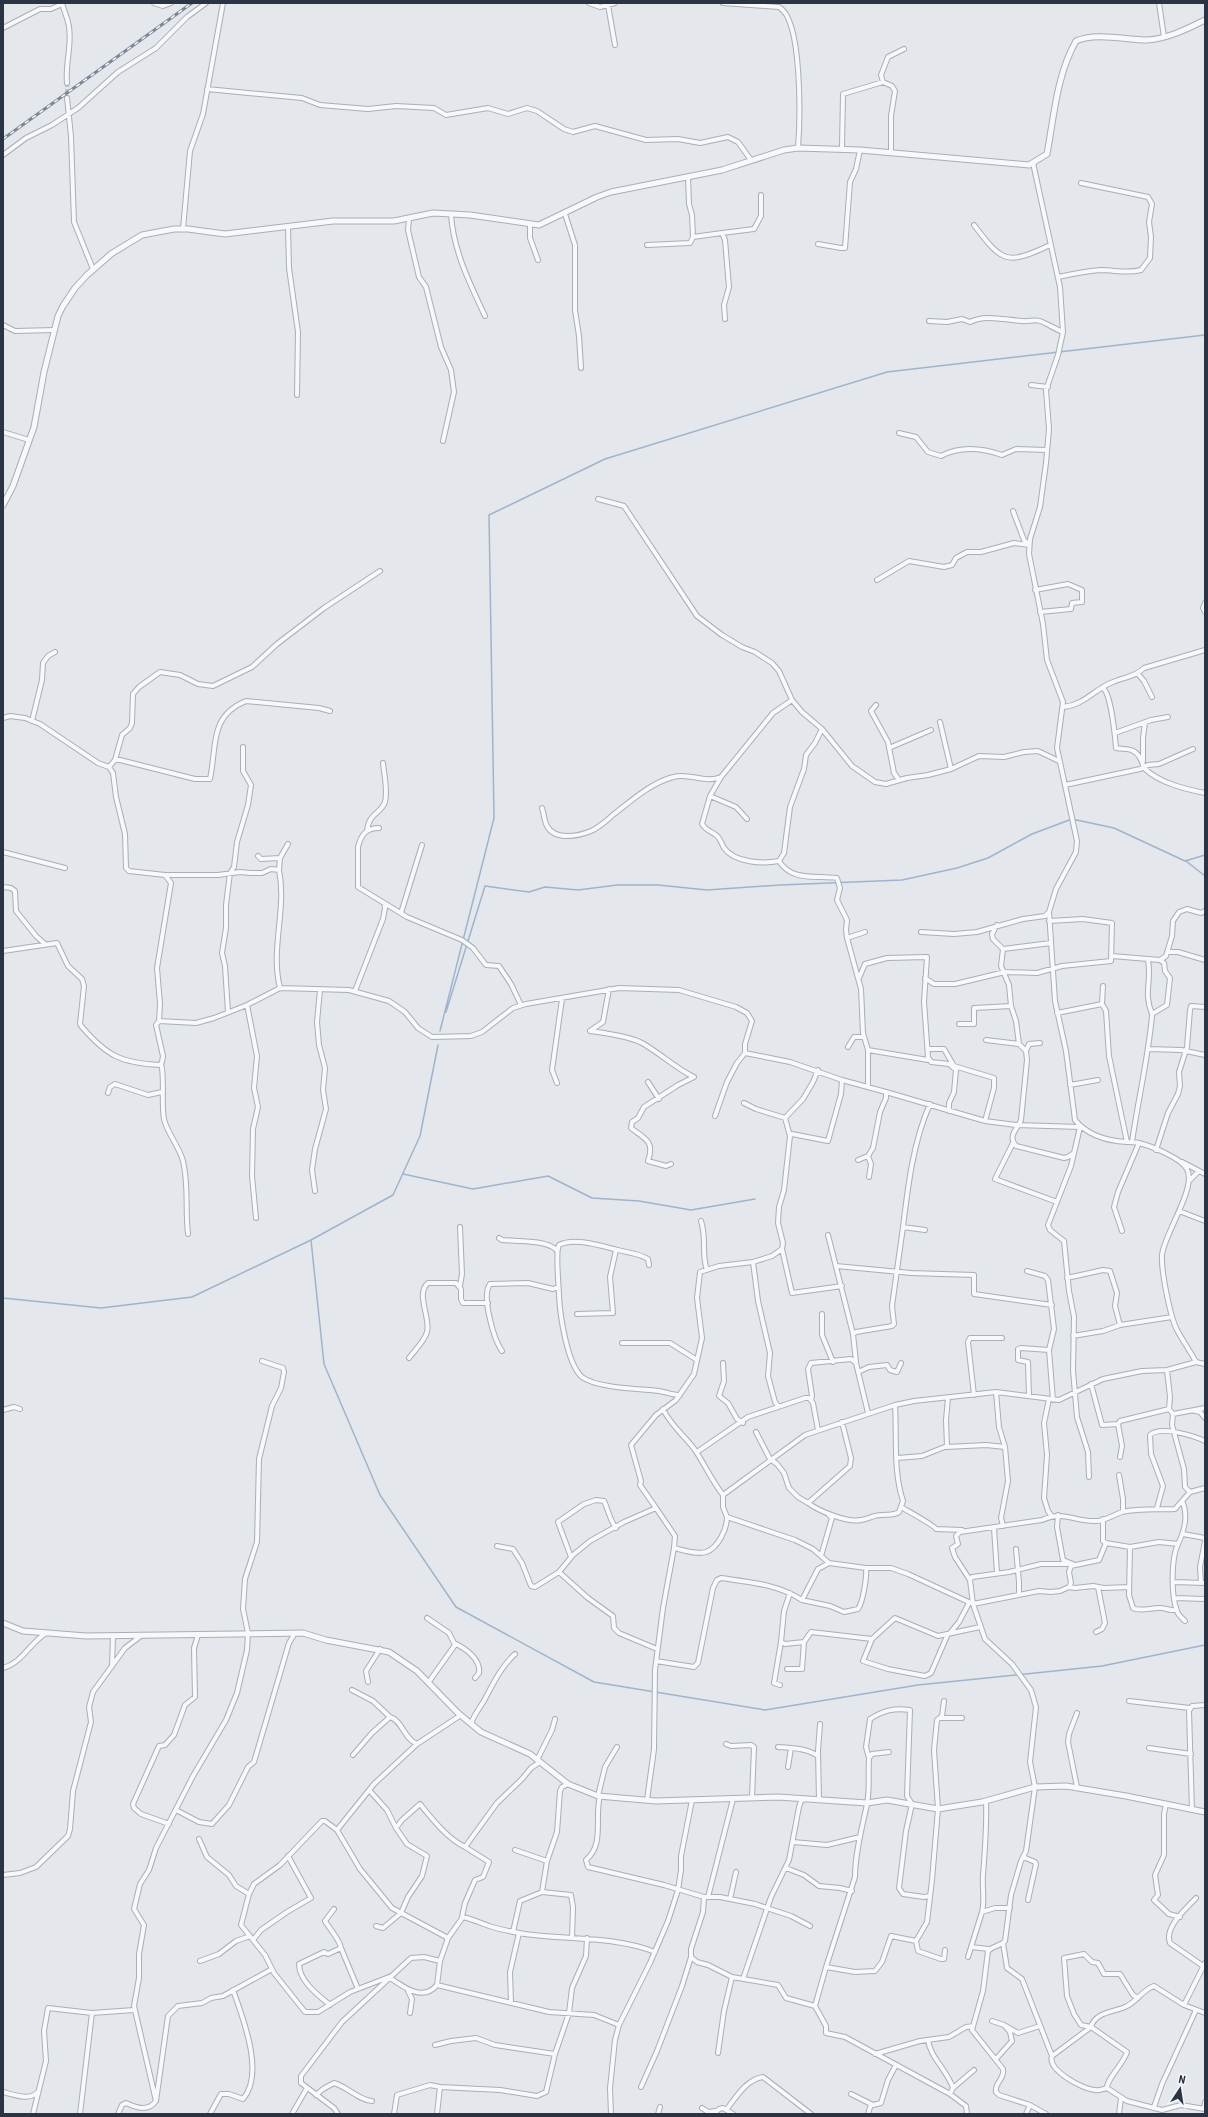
<svg xmlns="http://www.w3.org/2000/svg" width="1208" height="2117" viewBox="0 0 1208 2117" font-family="'Roboto Condensed',sans-serif">
<style>
.lines{fill:none;stroke-linecap:round;stroke-linejoin:round}
.stream{stroke:#9fb4cc;stroke-width:1.5}
.minor-tunnel{stroke:#bfc3cb;stroke-width:4;stroke-dasharray:4 2;stroke-linecap:butt}
.minor-casing{stroke:#a9aeb7;stroke-width:6}
.tertiary-casing{stroke:#a9aeb7;stroke-width:7}
.minor{stroke:#f7f8fa;stroke-width:4}
.tertiary{stroke:#f7f8fa;stroke-width:5}
.rail-casing{stroke:#7d8696;stroke-width:3}
.rail{stroke:#f4f6f9;stroke-width:1.5;stroke-dasharray:4.5;stroke-linecap:butt}
</style>
<rect width="100%" height="100%" fill="#e4e7ec"/>
<g class="lines">
<path class="stream" d="M1186 861 1205 876
M446 1012 485 886 529 892 545 887 578 890 617 885H658L707 890 780 885 902 880 957 868 988 858 1032 834 1072 819 1114 828 1185 861 1205 855
M440 1031 494 818 489 515 605 459 887 372 1205 335
M403 1174 473 1189 548 1176 592 1198 639 1201 691 1210 755 1199
M311 1240 324 1364 380 1495 456 1607 594 1682 765 1710 918 1685 1102 1666 1205 1645
M3 1298 101 1308 192 1297 311 1240 393 1195 420 1136 438 1045"/>
<path class="minor-tunnel" d="M67 83V98"/>
<defs>
<path id="minor" d="M62 3C64 11 68 19 69 27 72 46 65 64 67 83
M154 3 163 6 171 3
M589 3 600 7 615 3
M723 3 779 7C803 20 800 122 798 148
M1159 3 1164 37
M608 5 615 45
M3 28 40 9H51L62 4
M883 82 881 75 888 57 904 49
M207 89 302 98 320 105 368 109 396 106 434 108 446 115 488 108 508 114 527 108 537 111 564 129 573 132 595 126 646 140 678 139 700 143 728 137 738 142 751 160
M67 98 71 136 74 222 93 269
M842 148 843 94 883 82 892 86 895 91 891 116V152
M3 155 26 138 52 125 78 108 118 72 156 48 187 17 206 3
M1033 163 1060 287 1063 332 1058 355 1046 390 1049 429 1046 463 1040 507 1030 539 1029 554 1043 624 1047 660 1063 702 1057 748 1077 841 1076 852 1056 889 1049 912 1055 1001 1066 1051 1075 1120C1088 1136 1108 1141 1127 1142 1131 1142 1135 1142 1139 1143 1151 1146 1181 1158 1187 1169 1197 1188 1164 1234 1162 1255 1161 1271 1170 1316 1177 1330 1183 1341 1190 1351 1196 1362L1205 1364
M688 178 689 204 692 215 693 237 722 233 725 240 729 287 724 305 725 319
M451 214C453 250 470 284 485 316
M565 214 575 245V310L579 336 581 368
M409 219 408 230 419 277 426 287 441 347 451 370 454 392 443 441
M530 225V238L538 260
M974 225C1002 262 1006 266 1050 245
M288 227 289 268 298 332 297 395
M183 229 190 151 203 114 223 3
M722 233 754 229 761 216V195
M818 244 841 248H845L850 182 856 169 860 150
M647 245 690 243 693 237
M1058 277C1072 274 1086 271 1101 270 1115 270 1127 274 1141 270L1150 258 1151 237 1149 222 1152 204 1148 197 1081 183
M929 321 947 322 962 319 970 322C985 314 1005 320 1022 321 1028 322 1034 319 1040 321 1048 324 1055 329 1063 332
M3 325 15 331 55 330
M1031 385 1048 387
M3 432 29 440
M899 433 916 437 928 452 941 456C960 446 982 448 1002 455L1016 449 1047 450
M598 499 624 506 697 616 722 635 742 647 755 652 772 663 779 671 792 700 802 712 822 729 852 766 875 782 886 784 907 778 928 775 951 769 979 756 1004 757 1024 752 1038 751 1059 761
M1013 511 1024 540 1028 544
M877 580 909 561 944 567 952 565 956 558 967 552H981L1014 543 1029 545
M1035 590 1068 584 1082 590V602L1072 603 1071 609 1040 612
M1205 603 1203 608 1205 612
M1138 674 1144 681 1152 697
M1103 688C1111 694 1115 736 1116 748 1126 750 1134 747 1140 758 1142 761 1143 766 1145 769 1160 783 1185 789 1205 793
M876 705 871 711 888 742 894 773 899 780
M1063 707C1085 705 1094 689 1113 682 1124 677 1135 677 1144 668L1205 650
M3 718 10 716 25 718 40 724 98 763 109 767 113 773 116 797 125 834 126 868 129 871 165 875 171 883 157 968 160 1004 159 1021
M32 721 42 680 43 663 48 656 55 652
M940 722 951 769
M1115 733 1151 720 1168 717
M889 748 931 730
M115 760 122 735 130 728 132 723 133 694 139 687 160 672 180 675 198 684 213 686 252 667 277 644 324 608 380 571
M1143 761V738L1145 722
M109 767 115 760H120L195 779H210C217 746 209 716 246 701L319 708 330 711
M721 777 710 796 736 807 747 819
M1065 785 1140 769 1148 765 1159 764 1193 749
M710 796 702 824C707 832 714 832 718 837 721 840 722 845 724 848 735 863 763 864 779 861L784 853 790 807 804 769 806 755 815 743 822 729
M542 808C544 813 544 821 547 826 555 841 579 836 591 831 600 827 607 820 614 814 631 801 651 783 673 777 689 772 705 784 721 777L773 713 792 700
M379 828C366 828 361 835 358 847V887L407 917 462 940 473 948 486 965 499 966 511 984 521 1005
M367 831C369 812 381 814 385 802 388 791 384 774 383 763
M3 852 65 868
M258 856 261 859 280 858
M779 861C792 882 816 875 837 878L840 888 837 900 847 920 846 930 847 938
M279 870C287 909 270 949 280 988
M165 875H218L240 872 251 873H262L271 869 279 870 280 858 288 844
M3 887 11 888 15 891 16 911 36 936 45 944
M401 913 422 845
M997 925 992 934 993 939 1003 949 1051 943
M865 932 847 938 861 989 863 1033 868 1050V1086
M921 932 954 934 977 932 1023 919 1045 916 1049 912
M1003 949 1001 966 1009 985 1011 1006
M3 951 57 943 68 966 82 979 84 986 80 1024 82 1027C107 1056 121 1063 160 1065L162 1062 163 1056 156 1025 159 1021 196 1023 214 1018 247 1005 280 988 349 990 389 1001 405 1012 418 1028 432 1037 471 1036 482 1032 513 1008 526 1004 619 988 679 990 736 1007 747 1013 752 1021 745 1044V1053L737 1063 727 1082 715 1116
M1167 952H1178L1205 960
M1112 956 1160 960 1164 963 1165 971 1170 978 1167 1005 1152 1014V1016C1148 1059 1138 1100 1132 1142
M1148 960C1152 982 1143 992 1152 1014
M1160 960 1166 956 1172 936 1173 921 1179 912 1187 909 1201 913 1205 911
M859 978 865 964 887 958 927 957 924 1002 928 1057 931 1062 949 1064 956 1070 954 1092 949 1103V1111
M925 978 934 984H955L1005 972 1037 973 1062 966 1111 961 1112 923 1083 919 1049 921
M1103 986 1102 1004 1106 1011 1109 1056 1127 1142
M609 989 603 1022 590 1031C604 1033 629 1036 642 1043 660 1053 675 1068 694 1077L678 1085 644 1107 638 1118 632 1122 631 1128C645 1139 655 1141 648 1161L666 1166 671 1164
M355 991 383 919 385 908 384 903
M247 1005 257 1056 254 1088 258 1107 253 1129 252 1176 256 1218
M228 1012 225 966 222 953 226 928V905L230 873 234 867 237 842 248 805 251 785 243 771V747
M1057 1013 1102 1004
M959 1024H974V1008L1011 1006 1016 1021 1019 1044
M986 1040 1019 1044 1026 1051 1027 1060 1021 1120C1018 1128 1007 1136 1016 1146L1064 1158 1068 1157 1074 1153
M848 1047 854 1037H864
M928 1049H944L954 1066 994 1078V1088L985 1121
M1148 1049 1181 1050 1205 1055
M868 1050 928 1060
M1026 1051 1029 1044 1040 1043
M745 1053 790 1062 842 1080 886 1092V1098L880 1112 873 1148 868 1156 858 1160
M161 1064C165 1074 161 1104 164 1119 167 1133 179 1146 183 1161 189 1186 185 1209 188 1234
M648 1082 659 1099
M557 1083 552 1070 562 999
M1070 1085 1098 1080
M886 1092 985 1121 1016 1125 1080 1127 1071 1166 1048 1225 1050 1230 1064 1241 1069 1291 1074 1317 1073 1370 1077 1417 1088 1452 1089 1477
M108 1093 110 1087 115 1084 148 1095 162 1092
M744 1103 756 1109 785 1118
M790 1136 792 1134 828 1141 841 1094 842 1080
M1013 1143 995 1179 1057 1202
M1156 1150 1168 1113 1178 1094 1180 1086 1179 1072 1187 1047 1190 1010 1191 1006 1205 1007
M868 1156 871 1164 869 1177
M1182 1162 1205 1174
M1189 1181 1199 1171
M315 1191 312 1170 315 1149 326 1109 323 1090 325 1068 319 1045 317 1022 320 990
M1179 1211 1205 1221
M701 1221C707 1238 701 1254 707 1270
M460 1227 462 1274 460 1286
M903 1227C908 1186 913 1142 930 1104
M1122 1231 1114 1207 1118 1192 1139 1143
M828 1235 853 1334 856 1362
M499 1238 502 1240C515 1241 550 1240 557 1251
M782 1249 792 1293 842 1286
M649 1265 648 1259C638 1253 628 1253 618 1250 601 1246 575 1237 559 1245 555 1252 559 1286 559 1296 560 1315 567 1364 582 1377 596 1388 641 1389 659 1391 666 1392 673 1395 680 1395
M836 1266 911 1273 974 1275V1294L1052 1305
M1027 1271 1045 1276 1048 1280 1054 1329 1049 1350 1053 1400
M1067 1278 1103 1270 1110 1271 1117 1293 1115 1306 1120 1325
M577 1314 613 1313 610 1277 616 1250
M822 1314V1335L833 1362
M853 1334 856 1332 892 1326 894 1324 892 1306 903 1227 925 1230
M1073 1336 1103 1331 1120 1325 1172 1317
M622 1343H670L697 1360
M502 1351C494 1340 481 1296 490 1284L528 1283 553 1289 558 1287
M409 1358C415 1350 424 1342 427 1332 431 1318 415 1294 428 1283H456L461 1289V1299L463 1303H488
M723 1363 724 1381 719 1396 728 1403 737 1419 743 1423
M1167 1370 1170 1397 1169 1409 1173 1414
M858 1372 869 1367 887 1365 890 1370 897 1372 901 1363
M1091 1384 1102 1425 1118 1424 1120 1421 1169 1409
M996 1392 999 1427 1005 1447 1008 1481 1001 1518 1003 1526
M974 1395 968 1342 970 1338H1002
M1029 1396 1028 1362 1018 1360V1349L1021 1348 1049 1350
M1049 1399 1044 1423 1047 1455 1044 1498 1048 1511 1051 1515
M811 1400 812 1396 808 1369 811 1363 851 1359 856 1363 868 1413
M778 1406 775 1402 768 1376 770 1353 758 1301 753 1262 772 1256 782 1249 783 1243 778 1223 779 1207 784 1190 790 1136 785 1118 803 1099 813 1082 818 1070
M663 1409C671 1426 685 1436 695 1450 705 1465 712 1481 723 1495V1507L727 1517 795 1540 813 1549 829 1563
M3 1410 14 1407 20 1409
M1195 1411 1200 1412 1205 1418
M1173 1414 1172 1425 1184 1469 1185 1487 1190 1492
M1173 1414 1205 1408
M1118 1424 1122 1446 1120 1457
M756 1432 770 1459 777 1464 784 1473 789 1488 798 1497 808 1503 850 1466 851 1458 842 1422
M946 1447 986 1445 1005 1447
M697 1452 748 1417 805 1398H809L813 1403 818 1430
M897 1458 922 1456 947 1446 946 1420 948 1398
M1119 1475 1123 1499V1512
M723 1495 805 1435 895 1405 914 1401 996 1392 1059 1400 1103 1379 1142 1371 1167 1370 1196 1362
M808 1503C819 1511 847 1523 861 1520 868 1519 874 1515 881 1515 888 1514 893 1516 899 1512L903 1501C893 1471 897 1436 895 1405
M1183 1503C1188 1516 1184 1532 1178 1544 1171 1558 1171 1596 1177 1611 1178 1615 1182 1618 1185 1621
M901 1507C906 1510 934 1525 936 1529L962 1530
M656 1508 640 1485 641 1481 631 1445 656 1415 676 1400 694 1374 702 1338 697 1298 700 1272 719 1266 753 1262
M1157 1508 1163 1486 1151 1454 1150 1435C1160 1425 1194 1436 1205 1441
M1103 1519V1541L1106 1543 1130 1547 1159 1542 1178 1544
M994 1528 997 1573
M1183 1534 1205 1538
M497 1546 513 1549 522 1563 531 1586 535 1587 559 1572 573 1555 590 1541 624 1522 656 1508 675 1536 674 1548 663 1608 655 1670 654 1749 647 1800
M1130 1547 1129 1595 1133 1608C1140 1612 1150 1608 1158 1608 1164 1607 1169 1611 1175 1610L1176 1607
M674 1548C683 1550 697 1555 706 1552 718 1548 727 1529 727 1517
M1016 1549 1019 1582V1595
M821 1556 832 1518 829 1515
M571 1557 558 1522 584 1504 596 1500 604 1501C609 1511 609 1519 616 1528
M559 1572 588 1598 613 1616 614 1628 619 1633 657 1649
M970 1580 955 1557 952 1548 958 1544 956 1536 960 1532 1042 1520C1063 1510 1075 1522 1096 1521 1105 1521 1113 1515 1122 1512 1140 1508 1157 1510 1175 1509L1190 1492 1205 1488
M1173 1582 1205 1583
M1201 1583 1200 1567 1205 1541
M1069 1587 1075 1588 1093 1586 1104 1588 1129 1587
M1175 1598 1205 1599
M802 1600 830 1606 844 1612 858 1609C863 1602 867 1577 866 1568
M427 1618 449 1633 455 1645 428 1683
M1096 1632 1102 1629 1105 1623 1098 1587
M950 1633 959 1622 969 1603
M947 1636 931 1673 925 1676 888 1669 863 1661 872 1639 895 1618 938 1636 980 1627
M781 1642 785 1644 804 1642
M454 1643C465 1648 481 1659 479 1673L475 1678
M656 1661 694 1667 698 1663 713 1588 717 1580 721 1578C749 1582 777 1584 802 1600L818 1569 829 1563 866 1568H891L908 1574 973 1604 1039 1591 1051 1592 1060 1591 1069 1587 1071 1583 1069 1572 1071 1566 1099 1560 1106 1543
M112 1666 113 1636
M3 1668C22 1663 29 1644 46 1633
M787 1669H802L804 1642 811 1632 872 1639
M368 1682 366 1671 380 1649
M780 1685 774 1683 781 1642 784 1611 790 1593
M352 1690 373 1701 390 1717
M944 1701 942 1716 937 1720 934 1750 938 1809 932 1880 927 1922 916 1941 918 1951 941 1959H944L945 1950
M1129 1701 1190 1708
M1077 1713 1069 1734 1068 1742 1077 1787
M940 1718H962
M471 1724C474 1714 480 1708 485 1699 494 1682 501 1667 515 1654
M726 1744 731 1746 751 1745 754 1747 752 1798
M778 1747C792 1748 806 1748 818 1756
M1149 1748 1191 1754
M889 1752 872 1754 869 1758C868 1773 870 1790 867 1804 862 1828 855 1853 855 1877L826 1967 855 1972 875 1971 882 1962 891 1936 916 1941
M353 1755 372 1733 390 1717C402 1720 404 1739 417 1744
M869 1758 866 1747 870 1719C884 1710 894 1708 910 1710L907 1796 912 1804 906 1831 899 1888 903 1894 924 1897 930 1896
M537 1760 552 1730 555 1719
M788 1767 791 1748
M370 1791 387 1810 396 1828
M598 1796 605 1767 617 1747
M600 1796C594 1818 605 1844 586 1860L588 1867 664 1885 704 1897H720L755 1904 791 1916 810 1926
M819 1800 818 1751 820 1724
M986 1801C987 1826 985 1850 983 1875 982 1887 985 1900 982 1912L995 1908H1010
M1166 1804 1164 1814V1855L1155 1875 1158 1895 1154 1900 1169 1914 1180 1917
M176 1810 199 1822 212 1824 229 1805 248 1767 254 1762 289 1643 295 1633
M1192 1810 1189 1711 1192 1706 1205 1705
M169 1824 141 1814 134 1808 133 1804 159 1746 165 1745 174 1735 185 1705 195 1697 194 1648 198 1635
M337 1830 374 1784 417 1744 461 1715
M199 1839 207 1857 229 1875 236 1886 249 1894
M793 1842 827 1845 860 1837
M515 1850 547 1861 557 1832 560 1791 562 1787 568 1784
M1023 1857 1035 1862 1036 1864 1028 1900
M547 1861 542 1892 571 1895 573 1907 572 1938
M786 1868 804 1875 819 1886 840 1888 852 1891
M3 1875 20 1873 36 1867 68 1836 70 1829 73 1791 91 1722 89 1707 93 1692 125 1648 142 1635
M708 1897 733 1799
M1196 1898C1186 1909 1164 1927 1170 1943L1203 1966
M730 1899 736 1872
M334 1909 325 1921C329 1928 340 1940 341 1948
M462 1917 465 1903 475 1880 483 1877 489 1862 465 1847 497 1803 522 1779 531 1768 540 1762
M376 1926 383 1928 401 1913 408 1897 422 1876 427 1856 407 1844 396 1828 402 1820 420 1804C433 1820 447 1838 465 1847
M513 1932 520 1901 542 1892
M253 1940 261 1930 287 1912 311 1898 288 1856
M1003 1943 992 1948 988 1951 983 1991 972 2030 1003 2069C1005 2079 994 2083 996 2092L999 2095 1030 2105 1046 2114
M971 1947 989 1949
M691 1957 697 1962 708 1965 732 1977 778 1985 786 1998 815 2006
M968 1957 982 1912
M200 1961 219 1954 236 1941 250 1936
M440 1961 448 1938
M826 1967 815 2006 826 2026V2033L845 2037 950 2094 966 2106 967 2114
M389 1977 350 1992 318 2012H305L274 1973 265 1955 241 1925 249 1894 254 1884 280 1865 322 1821H325L337 1830 360 1869 392 1908 448 1938 463 1917C472 1919 481 1923 489 1926 501 1930 513 1932 525 1934 569 1940 614 1936 655 1952
M389 1977C403 1987 423 2002 437 1985
M743 1979 771 1897 789 1860 799 1807 801 1801 805 1799
M408 1991 412 1999 410 2013
M511 2002 510 1972 519 1933
M330 2005C318 1995 299 1981 299 1964L324 1952 328 1954 341 1948 358 1989
M1184 2005 1205 1963
M992 2021 1004 2025
M928 2040C930 2057 947 2070 953 2088L950 2094
M435 2045 451 2041 476 2038 495 2045 555 2054 569 2013 572 1988 586 1956 587 1938
M718 2053 724 2011 732 1977
M875 2054 920 2041 949 2037 966 2027 973 2026
M1052 2056 1022 1979 1007 1968 1003 1943 1005 1941 1011 1895 1021 1861 1026 1851 1035 1787 1030 1762 1036 1707 1031 1690 1020 1675 1012 1664 985 1639 973 1604 970 1580 972 1577 1009 1572 1041 1564H1073L1063 1560 1057 1527 1058 1515
M996 2059 1012 2041 1010 2032 1004 2025 1018 2033 1040 2026
M641 2087 657 2051 682 1986 691 1957V1949L703 1912 704 1897
M953 2088 974 2070
M1107 2088C1103 2089 1099 2091 1095 2090 1082 2089 1047 2070 1052 2056L1091 2027 1081 2025 1074 2014 1067 1996 1064 1958 1084 1954 1092 1962 1098 1963 1104 1974H1120L1133 1995 1138 1998
M1107 2088C1106 2080 1124 2063 1127 2052L1091 2027C1095 2012 1114 2012 1125 2007 1137 2002 1142 1990 1154 1986L1184 2005 1205 2013
M1107 2088 1127 2101 1162 2110 1181 2105 1205 2109
M3 2092C15 2095 29 2101 38 2092
M851 2094 873 2105 881 2103 888 2080 896 2065
M316 2095 323 2089 334 2083C348 2087 358 2100 372 2101
M156 2101 134 2006 139 1978V1954L144 1925 134 1909 140 1884 149 1870 156 1848 193 1776 226 1720 237 1693 247 1650 248 1633 243 1609 245 1579 257 1542 259 1459 272 1406 281 1388 284 1372 283 1368 262 1361
M1154 2107 1162 2084 1196 2010
M702 2108 708 2112 716 2111
M727 2109C736 2097 747 2079 763 2077L811 2114
M1204 2109 1205 2102
M33 2114 46 2061 44 2031 48 2008 92 2013 134 2010
M80 2114 92 2013
M118 2114 122 2105 126 2103C137 2108 148 2112 156 2101L168 2016 178 2006 202 2003 211 1998 223 1996 272 1969
M210 2114 221 2094H229L243 2099C265 2074 243 2018 233 1990
M292 2114 307 2088
M338 2114 334 2108 301 2083V2076L342 2022 411 1958 424 1957 440 1961 437 1985 549 2012 594 2015 619 2025
M394 2114 397 2095 430 2085 440 2087
M437 2114 440 2087 500 2090 537 2096 546 2092 555 2054
M611 2114 610 2088 615 2040 619 2025 650 1963 668 1921 678 1890 681 1870V1856L692 1800
M658 2114 660 2107
M714 2114 719 2109 723 2108 733 2114
M868 2114 871 2104
M1026 2114 1030 2105
M1119 2114 1121 2098"/>
<path id="tertiary" d="M3 505 13 486 34 427 44 372 58 316 63 306 75 288 87 275 111 254 142 235 174 229H188L225 234 333 221H394L433 213 470 215 539 225 597 197 611 192 722 170 784 150 798 148 860 150 1029 165 1047 154C1054 116 1057 74 1076 41 1095 32 1127 40 1147 40 1167 39 1187 29 1205 20
M3 1623 23 1631 86 1636 303 1633 326 1640 389 1652 417 1671 458 1713 481 1732 530 1754 568 1784 598 1796 656 1801 778 1797 867 1803 887 1800 938 1809 982 1802 1035 1787 1066 1786 1126 1796 1205 1812"/>
</defs>
<use href="#minor" class="minor-casing"/>
<use href="#tertiary" class="tertiary-casing"/>
<use href="#minor" class="minor"/>
<use href="#tertiary" class="tertiary"/>
<defs>
<path id="rail" d="M3 139 192 3"/>
</defs>
<use href="#rail" class="rail-casing"/>
<use href="#rail" class="rail"/>
</g>
<rect width="1208" height="2117" fill="none" stroke="#2b3445" stroke-width="8"/>
<g transform="translate(1180 2089) rotate(12)" stroke="#f4f6f9" stroke-width="3" paint-order="stroke">
<path d="M0-3L7 15L0 10L-7 15Z" fill="#2b3445"/>
<text y="-6" font-size="11" font-weight="bold" text-anchor="middle" fill="#2b3445">N</text>
</g>
</svg>
